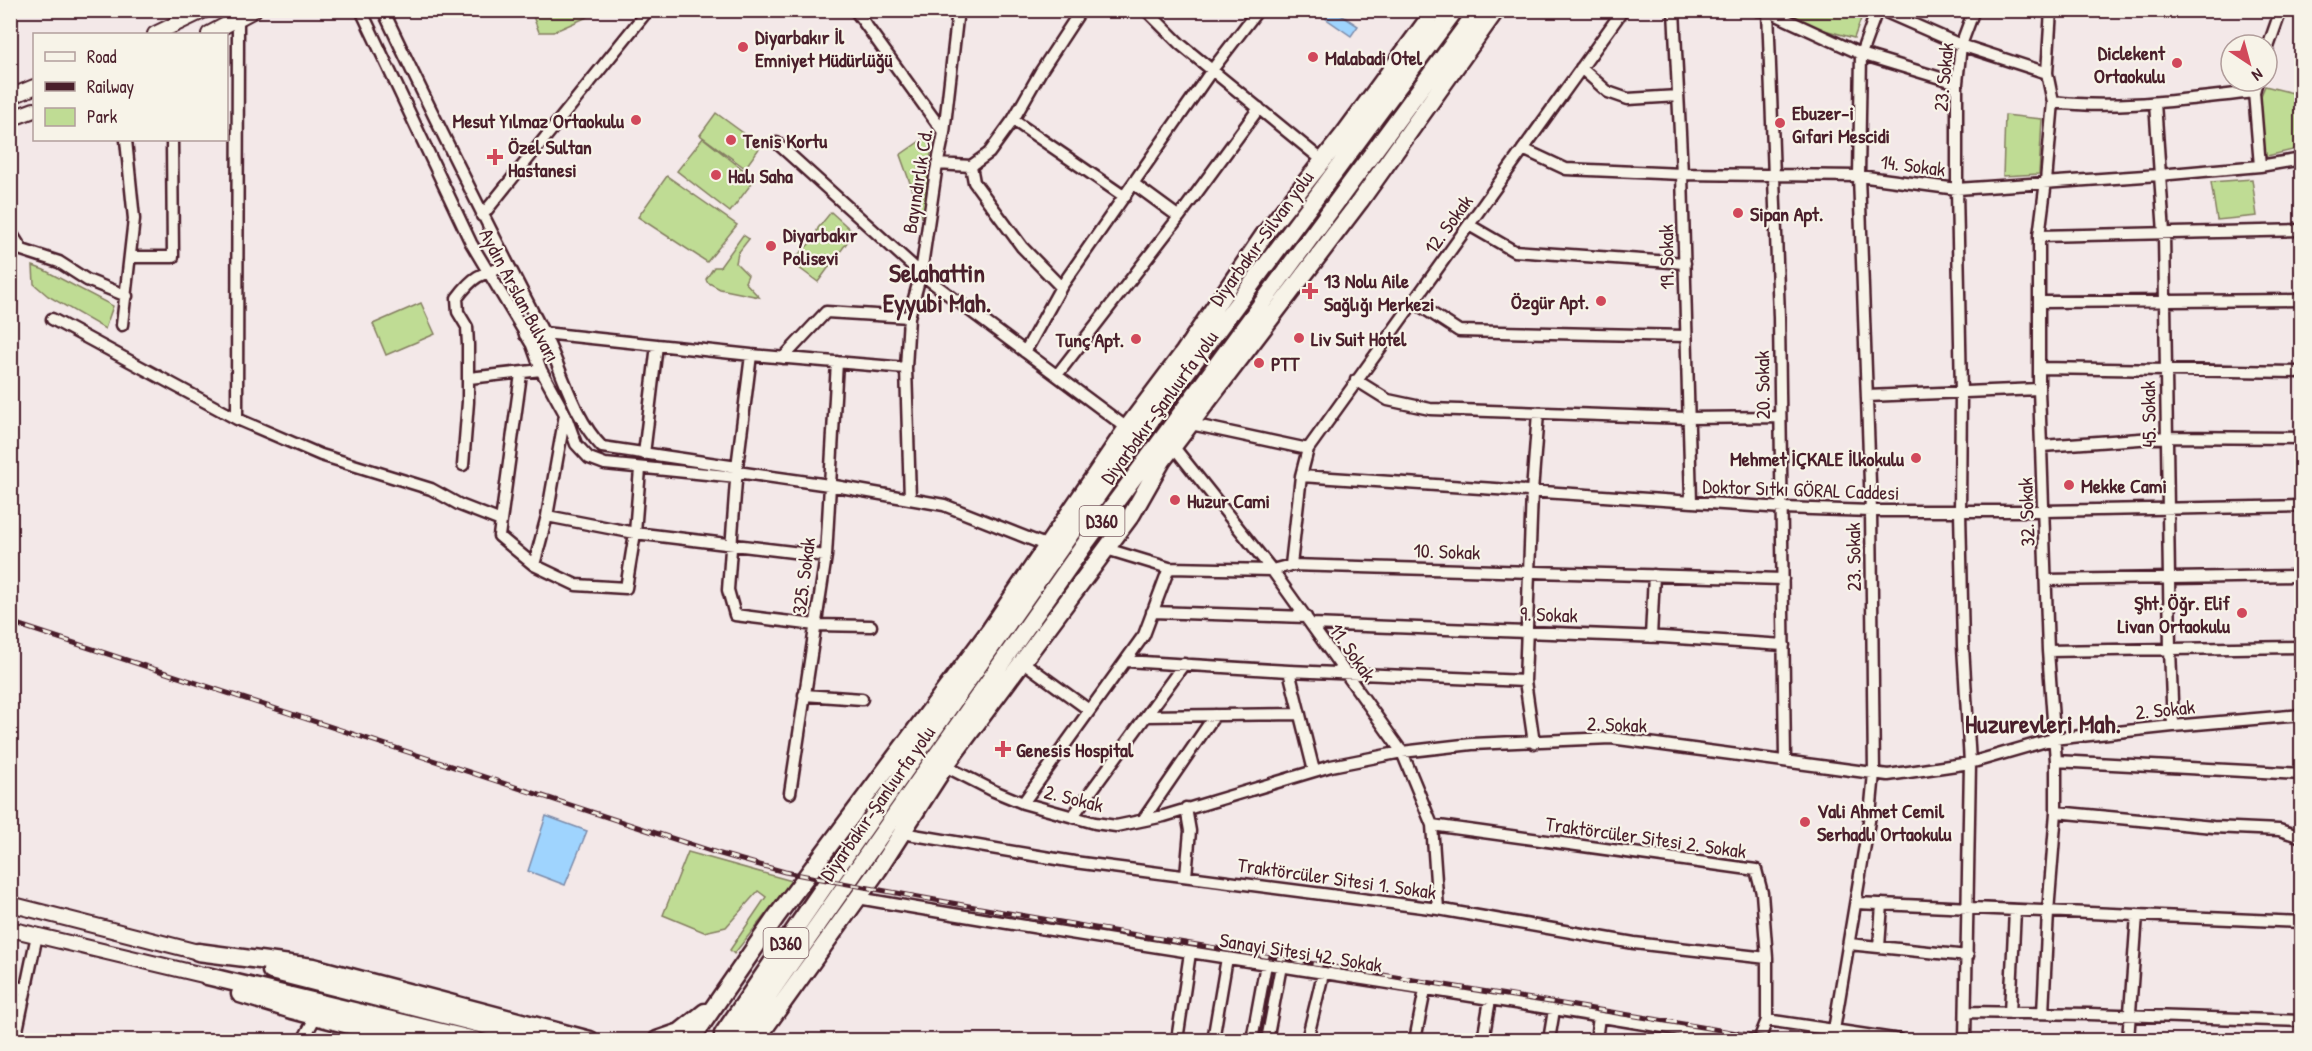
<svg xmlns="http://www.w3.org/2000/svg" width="2312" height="1051" viewBox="0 0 2312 1051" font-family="'Patrick Hand',sans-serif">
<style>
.green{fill:#bfdc94;stroke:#847e60;stroke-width:1.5}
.water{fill:#9fd4fe;stroke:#7d8caa;stroke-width:1.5}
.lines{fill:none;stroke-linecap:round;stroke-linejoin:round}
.minor-casing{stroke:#4a1f2b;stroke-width:15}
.major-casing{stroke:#4a1f2b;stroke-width:18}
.highway-casing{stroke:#4a1f2b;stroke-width:21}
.minor{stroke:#f7f3e8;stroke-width:10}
.major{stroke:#f7f3e8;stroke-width:14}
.highway{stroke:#f7f3e8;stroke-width:16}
.rail-casing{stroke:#4a1f2b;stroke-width:5}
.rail{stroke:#f7f3e8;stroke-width:3;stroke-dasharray:9;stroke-linecap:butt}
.poi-dot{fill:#d1495b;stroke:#f7f3e8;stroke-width:2}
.labels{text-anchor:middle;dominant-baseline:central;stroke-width:4.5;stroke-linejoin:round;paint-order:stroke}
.shield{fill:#f7f3e8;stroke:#7e5f64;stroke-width:1.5}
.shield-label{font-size:18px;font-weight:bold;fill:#4a1f2b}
.poi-label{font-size:20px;font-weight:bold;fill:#4a1f2b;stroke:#f7f3e8;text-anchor:start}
.street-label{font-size:20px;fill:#4a1f2b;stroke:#f7f3e8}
.district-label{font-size:26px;font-weight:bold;fill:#4a1f2b;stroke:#f7f3e8}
</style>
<rect width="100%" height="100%" fill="#f3e8e8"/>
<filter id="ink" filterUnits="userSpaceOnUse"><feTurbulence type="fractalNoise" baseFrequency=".0167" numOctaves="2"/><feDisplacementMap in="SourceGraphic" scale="12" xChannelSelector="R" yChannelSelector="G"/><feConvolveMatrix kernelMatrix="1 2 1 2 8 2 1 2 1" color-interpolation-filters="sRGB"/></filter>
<g filter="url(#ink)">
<path class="green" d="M1857 10 1863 13 1854 38 1806 25 1783 11Z
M531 11V10L601 11 553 32H539Z
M2265 86 2301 95V148L2267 156 2261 151 2260 98Z
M716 113 761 146 745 168 700 135Z
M2005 115 2042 119 2039 174 2003 176Z
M933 136 923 219 900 155 926 137Z
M703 138 755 179 730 212 677 171Z
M667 176 737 225 707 262 638 217Z
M2252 179 2257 216 2217 220 2211 182Z
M831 212 852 231 851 237 818 282 791 262 814 239 818 228Z
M743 235 749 239 738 253 736 263 748 275 745 282 759 297 720 289 707 282 706 279 714 267H720Z
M33 266 44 270 113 306 105 329 48 296 34 284Z
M421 303 435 334 386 355 373 324Z
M688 852 792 881 734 954 730 950 766 897 758 891 726 927 704 932 663 915Z"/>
<path class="water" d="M1331 10 1335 11 1358 26 1351 36 1325 18Z
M546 816 587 831 565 885 528 871Z"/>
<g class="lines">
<defs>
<path id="minor" d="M361 10 471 243 532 345 541 370 565 414 576 444 589 458 605 464 737 477
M383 10C434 118 487 224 542 330 562 368 572 416 602 447L737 467
M855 10 944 133
M1146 10 1180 44 1322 160
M1674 10 1682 174 1691 502
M1757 10 1768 11 1861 54 1957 83
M1768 10 1779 317 1785 759
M1881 10 1961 45 2047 73
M2267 50 2281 10
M1581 68 1608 92 1628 99 1678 96
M2257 81 2254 92 2260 166
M2053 102C2120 110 2187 99 2254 92
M2155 103 2164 233 2170 649 2173 726
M1013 120 1125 197
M777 143 925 277 1127 428
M1523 149 1566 169 1682 174 1859 176 1957 189 2159 175 2260 166 2302 159
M937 164 971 166 989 153 1013 120 1041 71 1081 10
M971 166 974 182 1022 247 1061 287
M1134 184 1179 217
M482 216 648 10
M1469 225 1514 251 1685 263
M10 231 22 250 59 262 87 280 127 296
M2039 236 2302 230
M131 257H173L172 140
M1414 302 1459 331 1686 336
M2040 302 2302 300
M52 319 237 419 238 20
M122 325 134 219 126 140
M525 335 544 333 751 355 906 368
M1025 352 1061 287 1212 70 1258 10
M751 355 737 467 728 590 735 615 815 625 871 626
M783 358 826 312 909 317
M2040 368 2302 372
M521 374 499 536 534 565 576 585 626 588 635 533 640 469
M1057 375 1179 217 1259 108
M469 378 541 370
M1356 380 1388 400 1430 409 1687 418 1780 417
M1867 396 2039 389
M237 419 321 455 431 489 460 505 501 521
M1191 424 1308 449
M1173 446 1272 570 1402 752 1432 825 1438 909
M2042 446 2167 437 2302 438
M644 454 657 345
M463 465 468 402V345L467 327 458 312 457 298C474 275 480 274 508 266
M737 472 829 485 944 505 1048 546
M1301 476 1783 508 1871 511H2044L2302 506
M910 499 906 368 909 317 921 273 936 171 944 133 958 10
M547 516 635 533 826 556
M1113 551 1169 568 1272 570 1291 565 1783 579
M534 565 547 516 565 415
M1291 565 1301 476 1308 449 1623 10
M2047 580 2302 576
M1152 612 1306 617
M1311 624 1662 637 1784 645
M1651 637 1654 575
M2048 651 2302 647
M1126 661 1289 671 1525 681
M1023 662 1089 710
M1289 671 1314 771
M804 695 862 699
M1146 716 1300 714
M1534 743 1525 681 1532 492 1538 413
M2056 761 2302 774
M945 766 994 791 1023 803 1095 823 1116 826 1164 816 1331 766 1402 752 1472 744 1611 738 1888 775 1970 763 2053 739 2173 726 2302 715
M790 793 826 556 837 362
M1023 803 1144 635 1169 568
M1186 808 1190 831 1186 876
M2056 812 2213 827 2279 830 2302 837
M1073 816 1184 664
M1143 820 1215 715
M1432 825 1756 870 1762 893 1767 958V1020L1759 1040
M902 833 1074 862 1438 909 1634 943 1767 958
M858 898C1151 949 1446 989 1739 1040
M1856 903 2302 922
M1849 944 1968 956
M1879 947 1882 904
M10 986 25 989
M1967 1012 2089 1014 2302 1021
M2010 1013 2015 910
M2043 1013 2048 912 2056 812V761L2048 651 2039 389V236L2046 181 2053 102 2047 73 2051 10
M1767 1020 1900 1040
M1834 1030 1870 815 1874 773 1871 511 1859 176 1861 54 1877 10
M15 1040 37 935
M303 1040 316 1016
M356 1040 359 1028
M1177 1040 1190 953
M1213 1040 1227 958
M1252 1040 1266 964
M1267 1040 1281 966
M1307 1040 1323 974
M1415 1040 1425 990
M1483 1040 1490 1000
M1549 1040 1554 1010
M1596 1040 1599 1017
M1965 1040 1970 763 1963 646 1960 511 1961 393 1957 189V83L1961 45 1974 10
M2128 1040 2137 915"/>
<path id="major" d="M155 34 205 10
M209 34 254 10
M10 97 34 87
M10 119 34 110
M10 904 198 952
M10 929 207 976"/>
<path id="highway" d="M198 952 313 967 590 1040
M271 971 543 1040
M207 976 475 1040
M240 994 292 1010 406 1040
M723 1034 848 852 1139 436 1455 10
M657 1040 680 1032 705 1012
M691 1040 776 917 990 630 1127 428 1184 352 1264 235 1344 134 1435 10
M737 1040 1087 541 1478 10
M756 1040 878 870 945 766 1132 514 1162 461 1360 201 1496 10"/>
</defs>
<use href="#minor" class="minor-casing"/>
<use href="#major" class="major-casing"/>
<use href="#highway" class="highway-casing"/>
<use href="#minor" class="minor"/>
<use href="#major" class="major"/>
<use href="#highway" class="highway"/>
<defs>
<path id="rail" d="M10 622 717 853 785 872C1115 936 1448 983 1778 1040"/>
</defs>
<use href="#rail" class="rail-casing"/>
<use href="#rail" class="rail"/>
</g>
</g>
<g class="poi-dot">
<circle cx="743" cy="47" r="6"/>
<circle cx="1313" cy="57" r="6"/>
<circle cx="2177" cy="63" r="6"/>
<circle cx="636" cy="120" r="6"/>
<circle cx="1780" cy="123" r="6"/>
<circle cx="731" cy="140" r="6"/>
<path d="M492 148h6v6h6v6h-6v6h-6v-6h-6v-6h6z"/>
<circle cx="716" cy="175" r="6"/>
<circle cx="1738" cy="213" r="6"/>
<circle cx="771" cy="246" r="6"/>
<path d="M1307 282h6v6h6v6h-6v6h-6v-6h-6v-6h6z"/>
<circle cx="1601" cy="301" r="6"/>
<circle cx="1299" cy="338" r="6"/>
<circle cx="1136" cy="339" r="6"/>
<circle cx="1259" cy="363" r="6"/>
<circle cx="1916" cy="458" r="6"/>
<circle cx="2069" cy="485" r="6"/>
<circle cx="1175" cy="500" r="6"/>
<circle cx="2242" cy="613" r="6"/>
<path d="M1000 740h6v6h6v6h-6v6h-6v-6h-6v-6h6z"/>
<circle cx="1805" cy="822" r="6"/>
</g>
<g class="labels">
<g class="shield">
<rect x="1079.5" y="506" width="45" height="30" rx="4.5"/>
<rect x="763.5" y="928" width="45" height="30" rx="4.5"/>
</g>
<g class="shield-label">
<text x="1102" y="521">D360</text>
<text x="786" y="943">D360</text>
</g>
<g class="poi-label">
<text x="755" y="36">Diyarbakır İl<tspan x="755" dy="23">Emniyet Müdürlüğü</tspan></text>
<text x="2165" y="52" text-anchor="end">Diclekent<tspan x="2165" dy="23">Ortaokulu</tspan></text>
<text x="1325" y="57">Malabadi Otel</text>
<text x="1792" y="112">Ebuzer-i<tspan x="1792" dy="23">Gıfari Mescidi</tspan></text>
<text x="624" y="120" text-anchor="end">Mesut Yılmaz Ortaokulu</text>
<text x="743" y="140">Tenis Kortu</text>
<text x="508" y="146">Özel Sultan<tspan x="508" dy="23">Hastanesi</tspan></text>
<text x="728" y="175">Halı Saha</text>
<text x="1750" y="213">Sipan Apt.</text>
<text x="783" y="234">Diyarbakır<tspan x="783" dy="23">Polisevi</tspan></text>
<text x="1324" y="280">13 Nolu Aile<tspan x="1324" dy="23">Sağlığı Merkezi</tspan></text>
<text x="1589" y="301" text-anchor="end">Özgür Apt.</text>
<text x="1311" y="338">Liv Suit Hotel</text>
<text x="1124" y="339" text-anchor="end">Tunç Apt.</text>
<text x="1271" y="363">PTT</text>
<text x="1904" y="458" text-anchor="end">Mehmet İÇKALE İlkokulu</text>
<text x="2081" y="485">Mekke Cami</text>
<text x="1187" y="500">Huzur Cami</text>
<text x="2230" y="602" text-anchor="end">Şht. Öğr. Elif<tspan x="2230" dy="23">Livan Ortaokulu</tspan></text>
<text x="1016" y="749">Genesis Hospital</text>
<text x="1817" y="810">Vali Ahmet Cemil<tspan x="1817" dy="23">Serhadlı Ortaokulu</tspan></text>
</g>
<g class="street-label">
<text transform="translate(1943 77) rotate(-85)">23. Sokak</text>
<text transform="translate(1913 165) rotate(7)">14. Sokak</text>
<text transform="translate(917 181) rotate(-81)">Bayındırlık Cd.</text>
<text transform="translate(1448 224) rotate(-54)">12. Sokak</text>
<text transform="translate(1261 238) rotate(-54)">Diyarbakır-Silvan yolu</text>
<text transform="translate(1666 257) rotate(-91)">19. Sokak</text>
<text transform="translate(520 295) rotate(62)">Aydın Arslan Bulvarı</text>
<text transform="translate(1762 385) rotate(-91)">20. Sokak</text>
<text transform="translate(1159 407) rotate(-54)">Diyarbakır-Şanlıurfa yolu</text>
<text transform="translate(2148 414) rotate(-91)">45. Sokak</text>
<text transform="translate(1801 489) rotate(2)">Doktor Sıtkı GÖRAL Caddesi</text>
<text transform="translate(2026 512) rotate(-92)">32. Sokak</text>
<text transform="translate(1447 551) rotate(2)">10. Sokak</text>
<text transform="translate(1853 557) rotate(-91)">23. Sokak</text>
<text transform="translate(803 576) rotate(-83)">325. Sokak</text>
<text transform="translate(1549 614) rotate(2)">9. Sokak</text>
<text transform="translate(1353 652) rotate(55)">11. Sokak</text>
<text transform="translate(2165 709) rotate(-6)">2. Sokak</text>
<text transform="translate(1617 724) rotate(2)">2. Sokak</text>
<text transform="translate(1074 798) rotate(14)">2. Sokak</text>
<text transform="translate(877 803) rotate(-55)">Diyarbakır-Şanlıurfa yolu</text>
<text transform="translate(1646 837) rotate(8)">Traktörcüler Sitesi 2. Sokak</text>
<text transform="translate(1337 878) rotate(8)">Traktörcüler Sitesi 1. Sokak</text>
<text transform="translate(1301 952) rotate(9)">Sanayi Sitesi 42. Sokak</text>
</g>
<g class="district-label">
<text x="937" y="272">Selahattin<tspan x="937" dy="30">Eyyubi Mah.</tspan></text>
<text x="2043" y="723">Huzurevleri Mah.</text>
</g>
</g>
<rect width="2312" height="1051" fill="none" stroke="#f7f3e8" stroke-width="36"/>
<rect x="18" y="18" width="2276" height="1015" fill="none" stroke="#4a1f2b" stroke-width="2" filter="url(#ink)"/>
<rect x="33" y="33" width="195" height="108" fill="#f7f3e8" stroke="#b29e9c" stroke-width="1.5"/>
<rect x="45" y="52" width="30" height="9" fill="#f7f3e8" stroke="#b29e9c" stroke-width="1.5"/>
<text x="87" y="63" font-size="18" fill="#4a1f2b">Road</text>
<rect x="45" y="82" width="30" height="9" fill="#4a1f2b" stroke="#b29e9c" stroke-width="1.5"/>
<text x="87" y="93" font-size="18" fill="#4a1f2b">Railway</text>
<rect x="45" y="108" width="30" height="18" fill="#bfdc94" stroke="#b29e9c" stroke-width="1.5"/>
<text x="87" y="123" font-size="18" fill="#4a1f2b">Park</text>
<g transform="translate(2249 63) rotate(144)"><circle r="28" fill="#f7f3e8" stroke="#b29e9c" stroke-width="1.5"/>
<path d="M0-4.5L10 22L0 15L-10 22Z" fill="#d1495b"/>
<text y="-9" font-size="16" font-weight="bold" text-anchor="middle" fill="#4a1f2b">N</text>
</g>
</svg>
